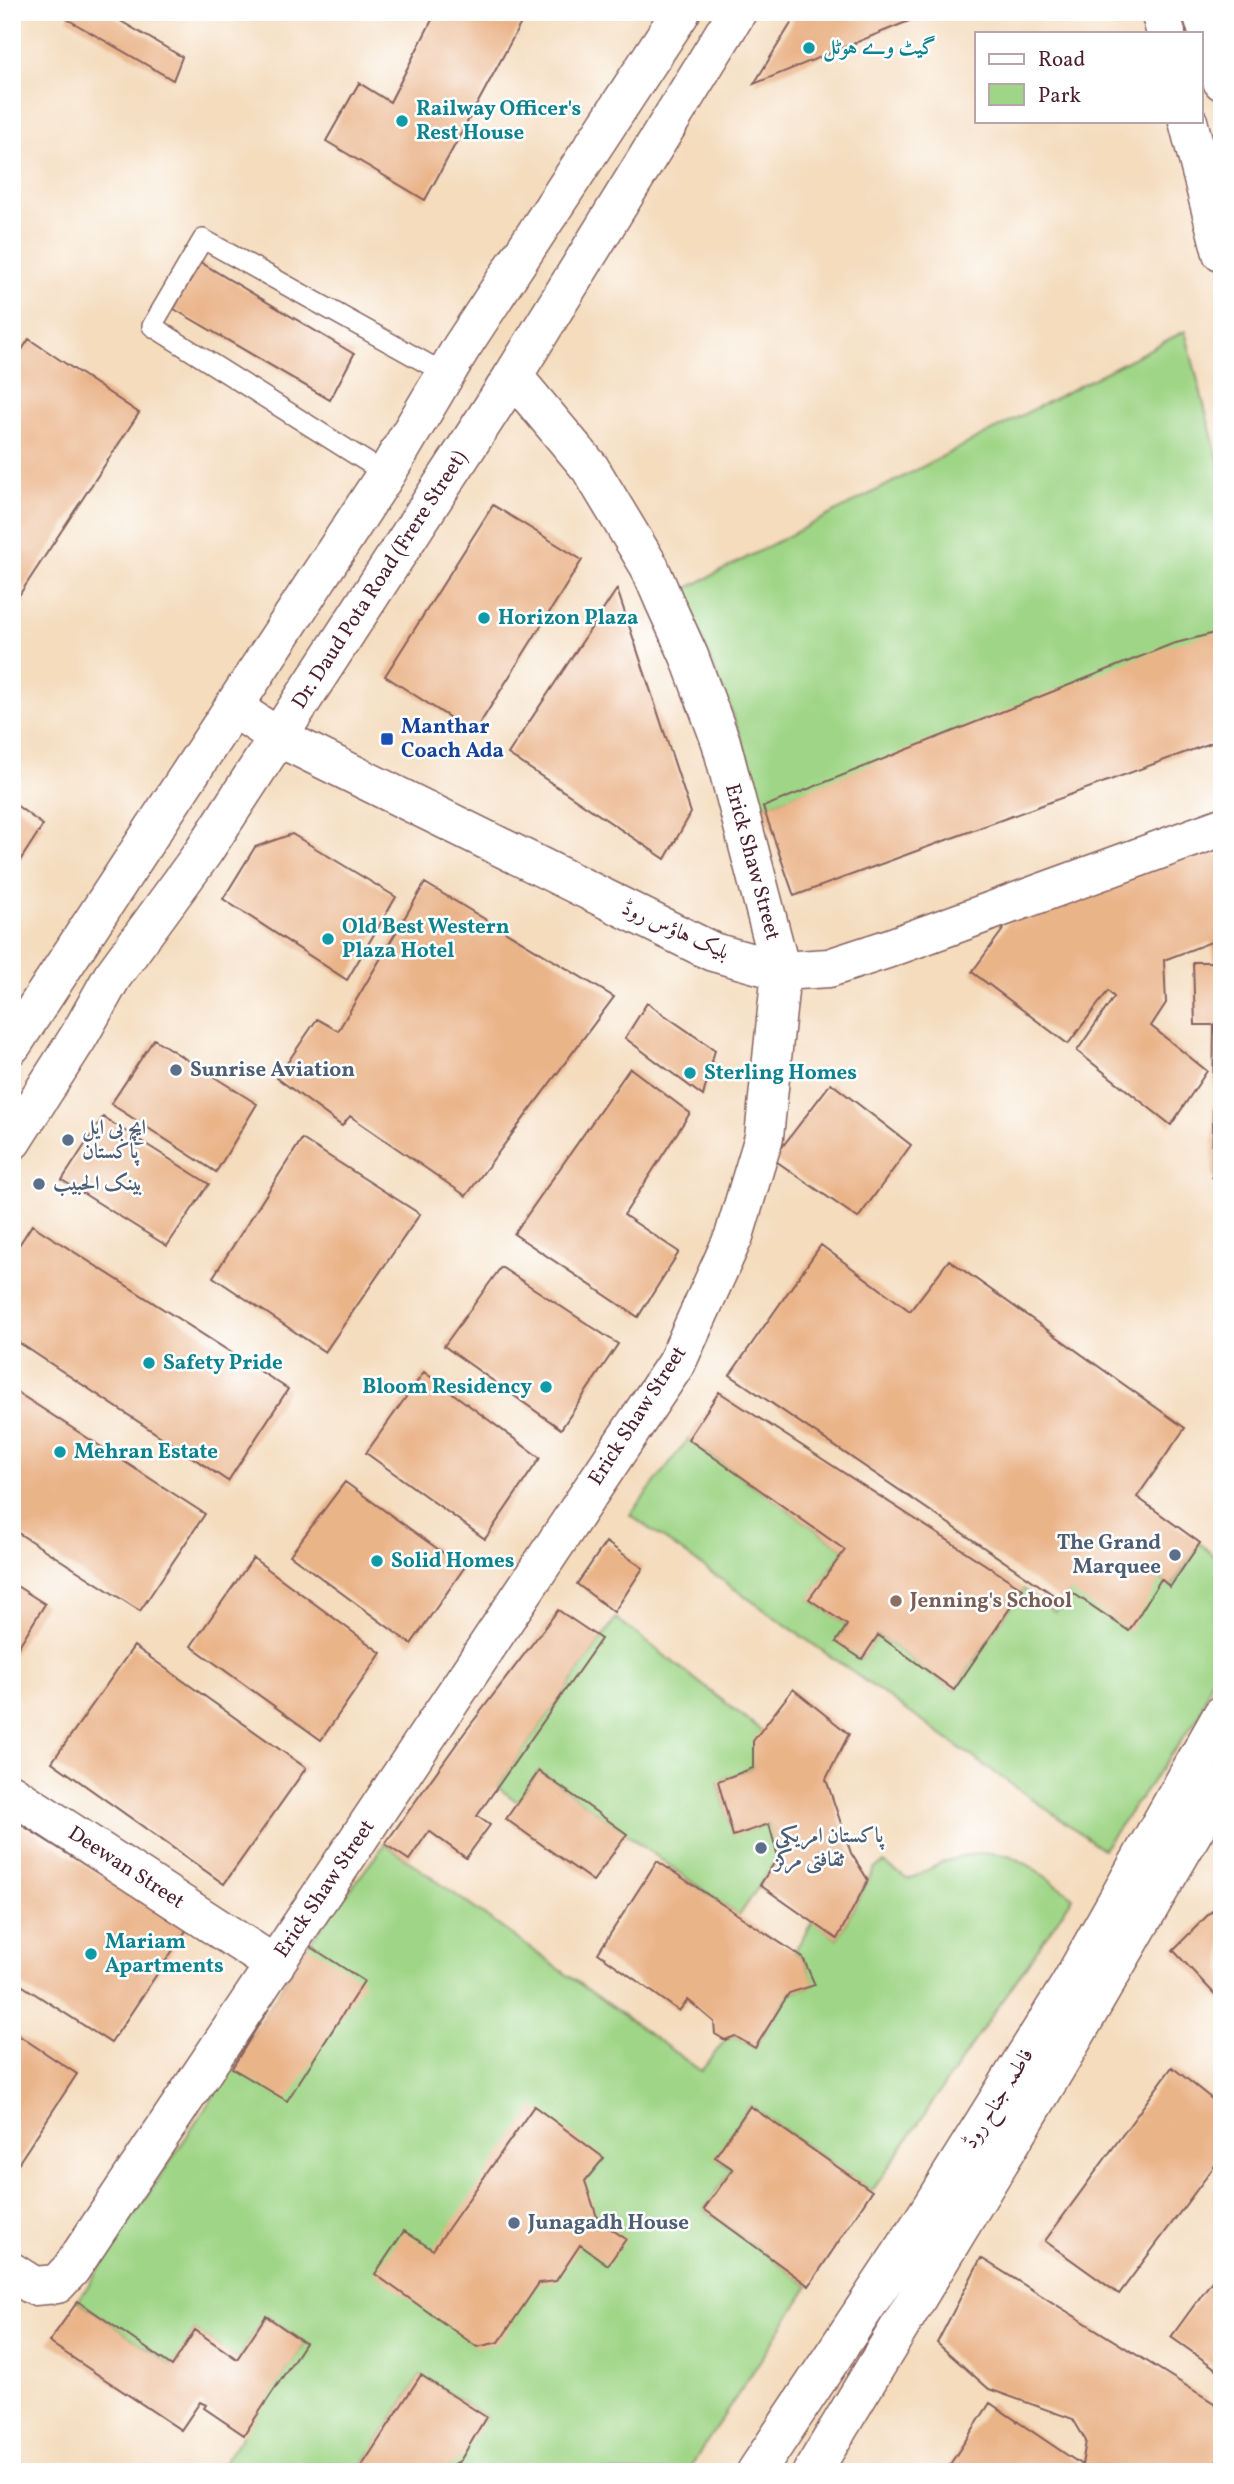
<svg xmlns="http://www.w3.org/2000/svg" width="1234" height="2484" viewBox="0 0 1234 2484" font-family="Vollkorn,Amiri,serif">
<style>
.green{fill:#9fd586;stroke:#747a58;stroke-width:2}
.building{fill:#eab489}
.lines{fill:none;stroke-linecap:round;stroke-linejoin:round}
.lane-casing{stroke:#86615e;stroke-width:22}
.street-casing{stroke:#86615e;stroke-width:41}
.secondary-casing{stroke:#86615e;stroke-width:41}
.lane{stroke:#fff;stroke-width:19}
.street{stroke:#fff;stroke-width:38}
.secondary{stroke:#fff;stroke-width:38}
.culture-dot{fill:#0f9aa8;stroke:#fff;stroke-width:2.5}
.transit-dot{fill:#1a4fb4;stroke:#fff;stroke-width:2.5}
.service-dot{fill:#5c6f8a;stroke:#fff;stroke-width:2.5}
.education-dot{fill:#8d6e63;stroke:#fff;stroke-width:2.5}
.labels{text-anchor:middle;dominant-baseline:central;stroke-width:5;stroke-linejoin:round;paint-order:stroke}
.culture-label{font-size:21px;font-weight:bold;fill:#0d838f;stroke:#fff;text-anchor:start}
.street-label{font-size:21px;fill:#4a1f2b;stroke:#fff}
.transit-label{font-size:21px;font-weight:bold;fill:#164399;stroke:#fff;text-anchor:start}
.service-label{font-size:21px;font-weight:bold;fill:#4e5e75;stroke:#fff;text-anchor:start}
.education-label{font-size:21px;font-weight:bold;fill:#785e54;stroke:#fff;text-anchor:start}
</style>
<rect width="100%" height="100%" fill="#fff"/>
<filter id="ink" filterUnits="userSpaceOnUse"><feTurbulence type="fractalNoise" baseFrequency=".0143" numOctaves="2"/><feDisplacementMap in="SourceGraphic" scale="14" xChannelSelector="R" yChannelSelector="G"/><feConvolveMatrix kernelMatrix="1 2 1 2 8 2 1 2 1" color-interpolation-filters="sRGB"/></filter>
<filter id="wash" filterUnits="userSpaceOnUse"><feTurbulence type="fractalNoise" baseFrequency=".00686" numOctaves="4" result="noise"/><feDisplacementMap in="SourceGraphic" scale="28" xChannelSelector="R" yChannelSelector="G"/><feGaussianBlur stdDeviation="1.57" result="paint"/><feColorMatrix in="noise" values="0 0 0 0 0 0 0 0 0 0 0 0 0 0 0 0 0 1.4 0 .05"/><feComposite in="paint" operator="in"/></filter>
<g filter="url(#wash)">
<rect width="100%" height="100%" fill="#f4dcbd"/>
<path class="green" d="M1185 331 1222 475V635L763 807C742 732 712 662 682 591Z
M688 1439 845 1550 810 1599 847 1625 837 1641 862 1658 878 1635 954 1690 1023 1589 1055 1612 1070 1591 1161 1579 1171 1587 1200 1543 1222 1564V1647L1199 1716 1103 1849 630 1515Z
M616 1618 762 1731 753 1768 718 1781 733 1835 769 1824 778 1857 739 1916 539 1771 518 1802 497 1787Z
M385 1844 701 2071 725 2040 735 2036 755 2048 789 1993 814 1985 803 1958 794 1952 813 1921 837 1939 874 1869 884 1863 907 1879C921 1876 932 1866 946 1861 1008 1840 1026 1863 1073 1897L872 2191 750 2106 716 2157 732 2170 704 2209 809 2286 687 2472H438L452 2464 486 2417 421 2375 358 2472H232L222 2465 305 2343 266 2316 237 2359 195 2330 172 2366 78 2301 232 2068 308 1945Z"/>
<g id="blocks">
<path class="building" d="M71 12H105L182 57 173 80 67 19Z
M436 12H527L425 200 326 141 359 83 390 102Z
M798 12H931L754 84Z
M200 262 354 354 330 400 174 309Z
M29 339 139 413 12 606V365Z
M493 505 582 560 474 733 385 676Z
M617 589 691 813 665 859 508 754Z
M1222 631V739L794 896 763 807 1172 644Z
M12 802 43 825 12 873Z
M292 834 396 897 347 980 223 899 255 847Z
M1222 839V1178L1212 1177 1214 1025H1195L1193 962H1215L1211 942 1164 960 1166 1003 1151 1026 1207 1071 1171 1125 1077 1051 1114 997 1108 991 1068 1044 972 972 1010 920Z
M425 883 614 997 466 1196 350 1116 342 1126 277 1078 317 1019 338 1031Z
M647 1003 715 1050 703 1096 625 1038Z
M154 1039 257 1104 216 1172 111 1104Z
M630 1068 690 1113 624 1215 679 1252 638 1317 514 1234Z
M831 1083 911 1145 858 1218 773 1159Z
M103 1117 209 1184 167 1246 62 1180Z
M302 1139 420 1214 325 1352 213 1277Z
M32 1225 288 1389 228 1481 12 1338V1256Z
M821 1245 910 1311 949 1260 1185 1428 1137 1497 1200 1543 1170 1587 1161 1579 1129 1631 1070 1591 1064 1602 730 1375Z
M501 1267 618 1344 561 1429 444 1346Z
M424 1372 540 1458 485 1539 366 1453Z
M12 1389 205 1514 140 1611 12 1529Z
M719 1392 1023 1589 954 1690 878 1635 862 1659 836 1642 847 1625 809 1599 845 1550 688 1439Z
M345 1482 464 1568 411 1644 290 1555Z
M606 1542 643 1568 614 1612 577 1584Z
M253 1558 381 1653 321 1740 191 1646Z
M12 1583 45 1604 12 1657Z
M558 1610 601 1639 477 1816 490 1825 466 1858 429 1831 409 1860 385 1844 465 1732Z
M134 1646 306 1768 224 1884 52 1762Z
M793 1689 849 1734 826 1779 851 1853 868 1880 837 1939 760 1885 778 1857 769 1824 733 1836 718 1781 753 1768V1741Z
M539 1771 627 1834 593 1881 506 1819Z
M12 1819 187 1929 111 2043 12 1979Z
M657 1861 803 1958 815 1985 789 1993 755 2048 735 2036 725 2040 715 2034 714 2022 688 2000 679 2011 598 1953Z
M1212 1911 1222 1921V2002L1173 1950Z
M308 1945 364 1981 287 2101 232 2068Z
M12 2031 77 2074 12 2173Z
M1172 2067 1222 2107V2156L1119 2294 1045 2241Z
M534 2106 604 2158 585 2181 598 2220 626 2239 608 2265 580 2245 556 2281 539 2283 499 2342 477 2347 375 2274 404 2231 433 2250Z
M750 2106 872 2191 809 2286 704 2209 733 2169 715 2157Z
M981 2258 1222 2408V2451L1210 2472H945L990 2403 1082 2465 1086 2441 1073 2419 989 2389 937 2343Z
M1222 2267V2373L1171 2337Z
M78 2301 172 2366 195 2330 237 2359 266 2316 305 2343 244 2435 204 2408 206 2405 200 2402 181 2430 49 2342Z
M421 2375 486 2417 460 2461 438 2472H358Z"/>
</g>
</g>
<g filter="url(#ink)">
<use href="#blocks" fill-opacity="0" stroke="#86615e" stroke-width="2"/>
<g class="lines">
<defs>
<path id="lane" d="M386 474 152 326 203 239 446 374"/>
<path id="street" d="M234 708 278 737 713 952 781 971 829 968 887 949 1222 827
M12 1794 275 1965
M12 2272 34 2286 57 2284 71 2269 677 1362 734 1236 764 1137 781 971 721 742 689 656 664 601 649 566 590 468 513 376"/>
<path id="secondary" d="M1160 12 1166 33
M1202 12 1222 81
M1188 121 1222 253
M12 1045 386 474 461 348 681 12
M12 1141 79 1036 112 977 204 851 513 376 737 12
M756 2472 922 2222 1069 1986 1222 1715
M812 2472 1056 2068 1222 1782"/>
</defs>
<use href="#lane" class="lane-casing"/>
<use href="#street" class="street-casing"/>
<use href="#secondary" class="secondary-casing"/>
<use href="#lane" class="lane"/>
<use href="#street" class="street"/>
<use href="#secondary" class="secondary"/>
</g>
</g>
<g class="culture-dot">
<circle cx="809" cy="48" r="7"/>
<circle cx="402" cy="121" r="7"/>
<circle cx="484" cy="618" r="7"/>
<circle cx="328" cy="939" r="7"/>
<circle cx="690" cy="1073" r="7"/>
<circle cx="149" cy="1363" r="7"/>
<circle cx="546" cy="1387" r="7"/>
<circle cx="60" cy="1452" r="7"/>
<circle cx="377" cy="1561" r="7"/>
<circle cx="91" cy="1954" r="7"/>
</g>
<rect class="transit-dot" x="380" y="732" width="14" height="14" rx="3.5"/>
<g class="service-dot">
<circle cx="176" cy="1070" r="7"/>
<circle cx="68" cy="1140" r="7"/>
<circle cx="39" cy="1184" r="7"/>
<circle cx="1175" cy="1555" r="7"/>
<circle cx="761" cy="1848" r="7"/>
<circle cx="514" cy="2223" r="7"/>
</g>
<circle class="education-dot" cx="896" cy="1601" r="7"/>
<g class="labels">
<g class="culture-label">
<text x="823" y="48">گیٹ وے ہوٹل</text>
<text x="416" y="109">Railway Officer's<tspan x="416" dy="24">Rest House</tspan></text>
<text x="498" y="618">Horizon Plaza</text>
<text x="342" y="927">Old Best Western<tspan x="342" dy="24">Plaza Hotel</tspan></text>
<text x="704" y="1073">Sterling Homes</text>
<text x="163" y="1363">Safety Pride</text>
<text x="532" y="1387" text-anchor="end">Bloom Residency</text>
<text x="74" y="1452">Mehran Estate</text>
<text x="391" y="1561">Solid Homes</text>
<text x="105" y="1942">Mariam<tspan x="105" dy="24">Apartments</tspan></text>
</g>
<g class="street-label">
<text transform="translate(380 580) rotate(-57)">Dr. Daud Pota Road (Frere Street)</text>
<text transform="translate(752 862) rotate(75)">Erick Shaw Street</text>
<text transform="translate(675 931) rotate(24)">بلیک ہاؤس روڈ</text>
<text transform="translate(638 1416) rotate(-57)">Erick Shaw Street</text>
<text transform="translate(126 1868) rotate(33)">Deewan Street</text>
<text transform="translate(325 1889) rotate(-56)">Erick Shaw Street</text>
<text transform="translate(999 2099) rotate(-58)">فاطمہ جناح روڈ</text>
</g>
<g class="transit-label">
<text x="401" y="727">Manthar<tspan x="401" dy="24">Coach Ada</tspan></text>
</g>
<g class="service-label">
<text x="190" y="1070">Sunrise Aviation</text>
<text x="82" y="1128">ایچ بی ایل<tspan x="82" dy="24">پاکستان</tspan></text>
<text x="53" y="1184">بينک الحبيب</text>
<text x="1161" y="1543" text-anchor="end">The Grand<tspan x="1161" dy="24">Marquee</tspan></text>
<text x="775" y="1836">پاکستان امریکی<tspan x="775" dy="24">ثقافتی مرکز</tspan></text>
<text x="528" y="2223">Junagadh House</text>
</g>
<g class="education-label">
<text x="910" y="1601">Jenning's School</text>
</g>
</g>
<rect width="1234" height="2484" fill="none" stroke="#fff" stroke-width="42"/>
<rect x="975" y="32" width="228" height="91" fill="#ffffff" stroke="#b7a5aa" stroke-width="2"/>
<rect x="989" y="54" width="35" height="10" fill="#ffffff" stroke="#b7a5aa" stroke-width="2"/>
<text x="1038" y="66" font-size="21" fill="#4a1f2b">Road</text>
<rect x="989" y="84" width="35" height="21" fill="#9fd586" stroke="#b7a5aa" stroke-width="2"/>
<text x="1038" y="102" font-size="21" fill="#4a1f2b">Park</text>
</svg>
